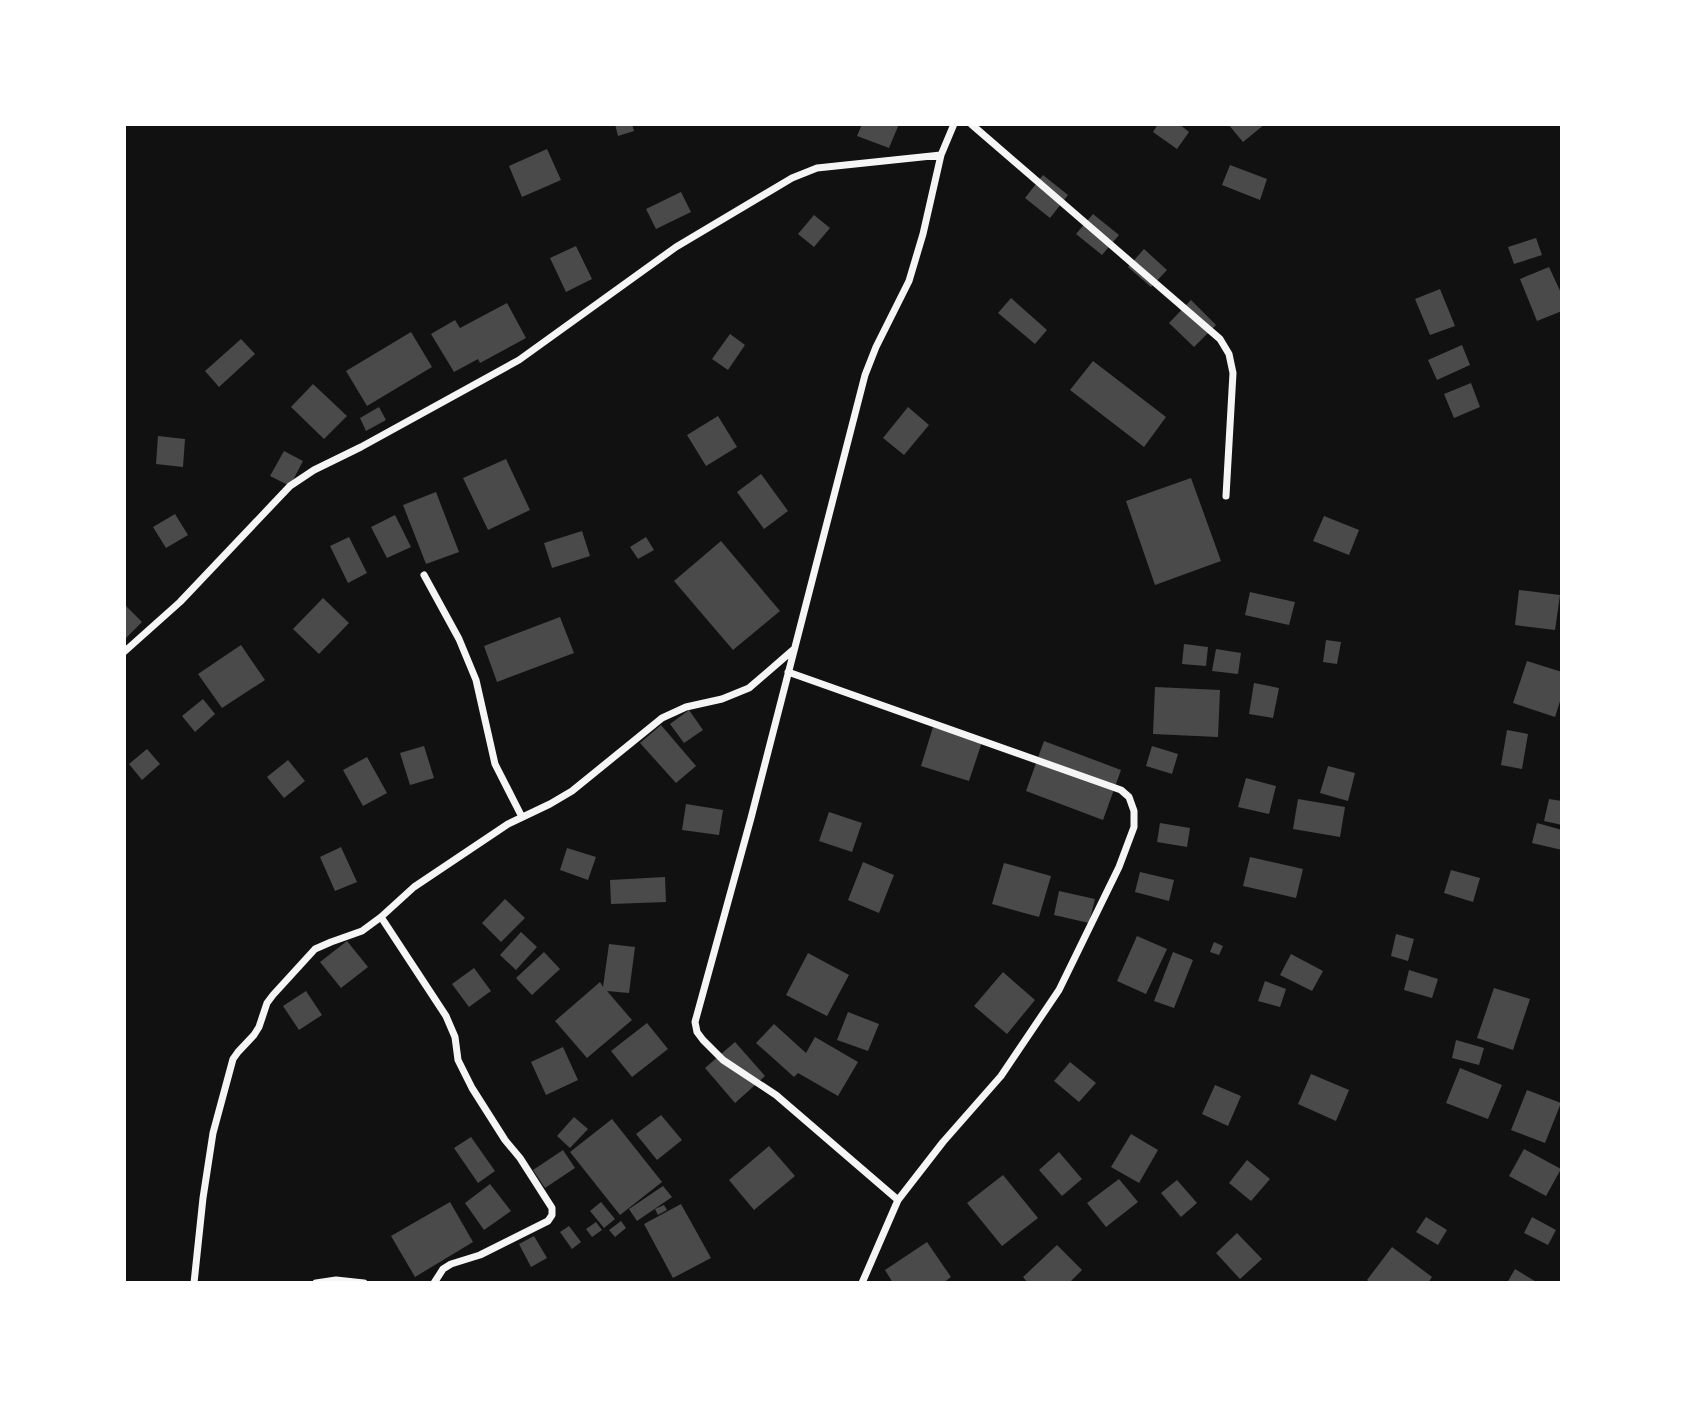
<svg xmlns="http://www.w3.org/2000/svg" width="1686" height="1407" viewBox="0 0 1686 1407" font-family="'Source Sans 3',sans-serif">
<style>
.building{fill:#4a4a4a}
.lines{fill:none;stroke-linecap:round;stroke-linejoin:round}
.minor{stroke:#f5f5f5;stroke-width:7}
</style>
<rect width="100%" height="100%" fill="#111"/>
<path class="building" d="M615 124H632L634 131 618 136Z
M862 124H899L889 148 857 136Z
M1158 124H1179L1189 132 1177 149 1153 132Z
M1228 124H1265L1243 142Z
M547 149 561 180 522 197 509 166Z
M1230 165 1267 179 1260 200 1222 185Z
M1043 175 1068 195 1050 218 1025 198Z
M681 192 691 212 656 229 646 209Z
M1093 214 1119 235 1102 255 1076 234Z
M814 215 830 228 814 247 798 234Z
M1536 238 1542 255 1514 264 1508 247Z
M576 246 592 279 566 292 550 258Z
M1144 249 1167 270 1151 287 1128 267Z
M1549 267 1562 295V311L1537 321 1520 279Z
M1440 289 1455 326 1430 335 1415 299Z
M1011 298 1047 330 1035 344 998 313Z
M1191 300 1216 325 1194 347 1169 323Z
M507 303 526 338 480 363 478 359 454 372 431 334 455 320 460 328Z
M411 332 432 367 367 406 346 371Z
M730 334 745 345 728 370 712 359Z
M241 339 255 354 219 387 205 371Z
M1462 345 1470 365 1437 380 1428 360Z
M1093 361 1166 417 1144 447 1070 390Z
M1471 383 1480 407 1454 418 1444 394Z
M313 384 347 416 324 439 291 407Z
M379 407 386 420 366 431 360 418Z
M908 407 929 425 904 455 883 438Z
M718 416 737 447 706 466 687 435Z
M158 436 185 439 183 467 156 464Z
M284 451 303 461 290 486 270 476Z
M506 459 530 510 488 530 463 478Z
M761 474 788 511 764 529 737 492Z
M1191 478 1221 561 1155 585 1126 501Z
M436 492 459 552 426 564 403 505Z
M175 514 188 535 166 548 153 527Z
M395 515 411 547 387 558 371 527Z
M1324 516 1359 530 1349 555 1313 541Z
M582 531 590 556 552 568 544 543Z
M349 537 367 573 348 583 330 546Z
M646 537 654 550 638 559 630 547Z
M721 541 780 611 733 650 674 581Z
M1519 590 1560 595 1555 630 1515 625Z
M1250 592 1295 602 1289 625 1245 615Z
M323 598 349 623 319 654 293 629Z
M124 604 142 622 124 640Z
M560 617 574 653 497 682 484 646Z
M1326 640 1341 642 1337 664 1323 662Z
M1184 644 1208 647 1206 666 1182 664Z
M241 645 265 680 222 708 198 674Z
M1216 649 1241 653 1238 674 1212 671Z
M1527 661 1562 672V695L1555 717 1513 703Z
M1254 683 1279 688 1273 718 1249 714Z
M1155 687 1220 690 1218 737 1153 734Z
M203 699 215 714 195 732 182 716Z
M689 710 703 730 684 743 670 724Z
M661 725 696 766 676 783 640 743Z
M933 727 982 742 969 781 921 766Z
M1507 730 1528 734 1522 769 1501 765Z
M1044 741 1121 770 1103 820 1026 791Z
M424 746 434 778 410 785 400 753Z
M1152 746 1178 754 1172 774 1146 766Z
M147 749 160 764 142 780 129 764Z
M367 757 387 793 363 806 343 770Z
M288 760 305 781 284 798 267 777Z
M1328 766 1355 773 1348 801 1320 793Z
M1246 778 1276 786 1269 814 1238 807Z
M1298 799 1345 807 1340 837 1293 829Z
M1549 799 1562 801V825L1544 821Z
M686 804 723 810 719 835 682 830Z
M829 812 862 823 852 852 819 841Z
M1160 823 1190 828 1187 847 1157 842Z
M1537 823 1562 830V850L1532 843Z
M341 847 357 882 335 891 320 857Z
M567 848 596 857 588 880 560 870Z
M1250 857 1303 869 1296 898 1243 886Z
M863 862 894 875 879 913 848 900Z
M1004 863 1051 876 1039 917 992 904Z
M1451 870 1480 878 1473 902 1444 893Z
M1140 872 1174 880 1169 901 1135 892Z
M665 877 666 902 611 904 610 880Z
M1059 891 1095 899 1089 923 1054 915Z
M505 899 525 918 501 942 482 923Z
M521 932 537 947 516 970 500 955Z
M1396 934 1414 939 1408 961 1391 956Z
M1137 936 1167 949 1146 994 1117 981Z
M347 941 368 967 341 988 320 962Z
M1214 942 1223 946 1219 955 1210 952Z
M609 944 635 947 629 993 607 991 632 1020 587 1058 555 1021 600 982 603 987Z
M544 952 560 969 532 995 516 978Z
M1173 952 1193 960 1174 1008 1154 1001Z
M808 953 849 975 827 1016 786 995Z
M1291 954 1323 971 1312 991 1280 975Z
M474 968 491 991 469 1007 452 984Z
M1409 970 1438 979 1432 998 1404 990Z
M1003 972 1035 1000 1007 1034 974 1006Z
M1265 981 1286 989 1280 1007 1258 1001Z
M1494 988 1530 999 1513 1050 1477 1038Z
M306 991 322 1015 299 1030 283 1006Z
M848 1012 879 1024 868 1051 837 1040Z
M647 1023 668 1049 632 1077 611 1051Z
M774 1024 806 1053 815 1037 858 1062 838 1096 798 1073 794 1077 756 1043Z
M1456 1040 1484 1048 1479 1065 1452 1058Z
M735 1042 765 1076 735 1103 705 1068Z
M563 1047 578 1080 546 1095 531 1062Z
M1070 1062 1096 1083 1079 1102 1054 1081Z
M1460 1068 1502 1085 1488 1119 1446 1103Z
M1311 1074 1349 1090 1336 1121 1298 1104Z
M1215 1085 1241 1096 1228 1126 1202 1114Z
M1527 1090 1561 1103 1545 1143 1511 1130Z
M661 1115 682 1140 657 1160 636 1134Z
M574 1117 588 1129 570 1148 557 1136Z
M612 1119 662 1182 620 1215 570 1152Z
M1131 1134 1158 1150 1139 1183 1111 1167Z
M471 1137 495 1171 478 1183 454 1148Z
M769 1146 795 1176 754 1210 729 1180Z
M1524 1149 1561 1169 1546 1196 1509 1176Z
M563 1150 575 1168 545 1188 533 1170Z
M1059 1152 1082 1179 1062 1196 1039 1170Z
M1247 1160 1270 1179 1251 1201 1229 1183Z
M1003 1175 1038 1218 1002 1246 967 1203Z
M1119 1179 1138 1202 1106 1227 1087 1203Z
M1177 1180 1197 1203 1181 1217 1161 1193Z
M490 1184 511 1211 484 1230 465 1203Z
M663 1186 672 1197 637 1221 629 1209Z
M450 1202 473 1242 415 1277 391 1236Z
M601 1202 615 1219 604 1228 590 1211Z
M681 1204 711 1258 673 1278 644 1224Z
M664 1205 667 1210 658 1215 655 1209Z
M1426 1217 1447 1230 1438 1245 1416 1232Z
M1532 1217 1556 1230 1548 1245 1524 1233Z
M621 1221 626 1228 615 1237 609 1230Z
M596 1222 602 1230 592 1237 586 1229Z
M569 1226 581 1242 572 1249 560 1232Z
M1237 1233 1262 1259 1240 1279 1216 1253Z
M534 1236 547 1258 531 1267 519 1244Z
M927 1242 951 1277 943 1283H893L885 1270Z
M1057 1245 1082 1270 1069 1283H1028L1023 1277Z
M1392 1247 1432 1277 1428 1283H1370L1367 1280Z
M1515 1269 1538 1283H1507Z"/>
<g class="lines">
<path class="minor" d="M971 124 1220 339 1229 354 1233 373 1226 496
M424 575 459 639 476 680 495 764 522 817
M124 652 180 602 290 486 314 470 361 447 519 360 676 247 792 178 817 168 941 155
M788 672 1121 790 1129 797 1134 811V827L1119 867 1059 990 1001 1076 943 1142 898 1200 862 1283
M381 917 446 1016 455 1037 458 1060 472 1088 505 1140 520 1158 552 1208V1215L548 1221 480 1255 451 1264 443 1269 434 1283
M898 1200 776 1095 723 1060 703 1040 697 1032 695 1022 751 818 865 375 876 347 909 281 923 234 941 155 954 124
M194 1283 203 1198 213 1133 233 1059 238 1052 254 1035 259 1027 267 1003 273 995 315 949 331 942 362 931 381 917 414 887 508 824 550 804 572 791 662 718 686 707 722 699 749 688 793 650
M316 1283 336 1280 364 1283"/>
</g>
<rect width="1686" height="1407" fill="none" stroke="#ffffff" stroke-width="252"/>
</svg>
